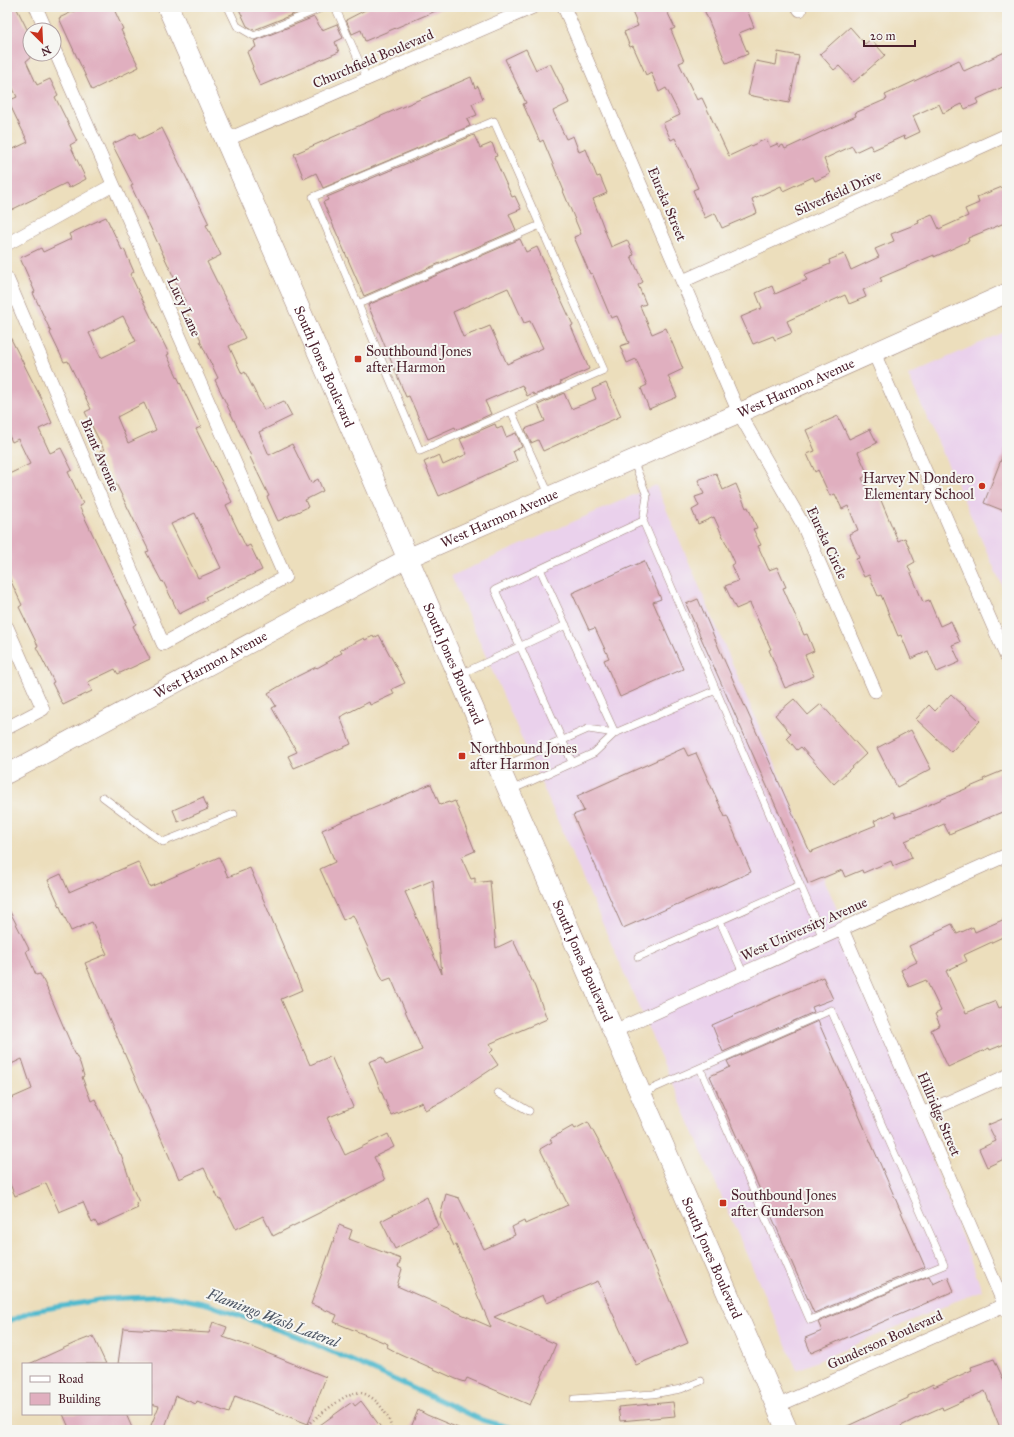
<svg xmlns="http://www.w3.org/2000/svg" width="1014" height="1437" viewBox="0 0 1014 1437" font-family="'IM FELL Great Primer',serif">
<style>
.built{fill:#ead1ec}
.lines{fill:none;stroke-linecap:round;stroke-linejoin:round}
.stream{stroke:#51bace;stroke-width:5}
.building{fill:#e0afbf;fill-rule:evenodd}
.service-casing{stroke:#9b7e74;stroke-width:8}
.minor-casing{stroke:#9b7e74;stroke-width:14}
.secondary-casing{stroke:#9b7e74;stroke-width:20}
.primary-casing{stroke:#9b7e74;stroke-width:22}
.path{stroke:#9b7e74;stroke-width:2.5;stroke-dasharray:1 3;stroke-linecap:butt}
.service{stroke:#fff;stroke-width:7}
.minor{stroke:#fff;stroke-width:13}
.secondary{stroke:#fff;stroke-width:19}
.primary{stroke:#fff;stroke-width:21}
.poi-dot{fill:#c8321e;stroke:#f6f6f2;stroke-width:1.5}
.labels{text-anchor:middle;dominant-baseline:central;stroke-width:4;stroke-linejoin:round;paint-order:stroke}
.street-label{font-size:14px;fill:#4a1f2b;stroke:#f6f6f2}
.poi-label{font-size:14px;fill:#4a1f2b;stroke:#f6f6f2;text-anchor:start}
.water-label{font-size:15px;font-style:italic;fill:#4c5564;stroke:#f6f6f2}
</style>
<rect width="100%" height="100%" fill="#f6f6f2"/>
<filter id="ink" filterUnits="userSpaceOnUse"><feTurbulence type="fractalNoise" baseFrequency=".025" numOctaves="2"/><feDisplacementMap in="SourceGraphic" scale="8" xChannelSelector="R" yChannelSelector="G"/><feConvolveMatrix kernelMatrix="1 2 1 2 8 2 1 2 1" color-interpolation-filters="sRGB"/></filter>
<filter id="wash" filterUnits="userSpaceOnUse"><feTurbulence type="fractalNoise" baseFrequency=".012" numOctaves="4" result="noise"/><feDisplacementMap in="SourceGraphic" scale="16" xChannelSelector="R" yChannelSelector="G"/><feGaussianBlur stdDeviation="0.9" result="paint"/><feColorMatrix in="noise" values="0 0 0 0 0 0 0 0 0 0 0 0 0 0 0 0 0 1.4 0 .05"/><feComposite in="paint" operator="in"/></filter>
<g filter="url(#wash)">
<rect width="100%" height="100%" fill="#ecdebc"/>
<path class="built" d="M1007 331V597L908 375Z
M656 485 837 909 982 1290 797 1370 451 576Z"/>
<g class="lines">
<path class="stream" d="M7 1322 33 1311 105 1299 169 1296 207 1304 298 1337 380 1373 482 1420 519 1430"/>
</g>
<g id="blocks">
<path class="building" d="M7 7H16L30 35V58L26 61 37 85 50 79 58 95 55 97 77 141 70 145 86 179 69 188 66 183 7 212V152L28 142 8 101 17 97 7 76Z
M83 7H113L123 29 121 30 139 67 92 90 59 18Z
M238 7H309V8L254 30 247 26Z
M371 7H445L365 41 361 30 352 34 346 20Z
M630 7H665L675 28 671 30 684 61 679 63 697 100 702 98 729 156 766 139 770 147 777 144 779 147 783 145 785 149 856 116 855 113 887 99 885 95 959 60 964 71 1007 51V85L977 99 979 103 965 109 962 104 943 113 939 104 913 116 920 132 905 139 904 136 873 150 870 145 855 152 852 146 824 159 830 174 815 181 813 177 783 191 781 186 752 199 757 213 722 228 715 213 705 218 693 190 698 188 675 138 671 140 663 123 680 115 666 88 659 92 651 72 646 75 633 46 630 47 624 32 638 26Z
M703 7H746L754 27 739 33 748 54 726 63Z
M314 17 322 30 337 24 343 38 335 42 339 52 260 86 252 68 253 67 247 52 256 47 254 41Z
M850 27 865 44 871 39 885 55 854 82 839 66 834 70 820 54Z
M526 49 536 70 550 63 562 87 569 103 553 111 566 139 573 136 579 152 586 149 597 177 600 176 607 193 593 199 611 247 627 240 634 255 631 256 643 282 638 285 646 304 640 306 652 334 666 328 683 369 668 376 677 397 649 409 641 388 647 385 636 359 627 363 620 346 629 343 617 316 611 318 592 273 590 274 574 237 581 234 563 191H564L543 140 540 142 523 104 526 103 505 59Z
M778 52 799 56 789 103 748 95 756 61 776 65Z
M471 77 475 88 478 86 483 99 472 104 477 115 467 119 470 126 323 188 316 173 304 179 294 154Z
M162 128 209 224 206 225 221 255 207 262 245 338 229 346 242 374 245 372 264 410 284 401 292 416 259 432 269 455 292 444 311 483 318 479 323 491 305 500 308 507 278 521 267 497 269 496 250 457 251 456 215 380 218 378 200 341 201 340 182 303 185 301 131 186 133 185 112 144 136 133 139 139Z
M474 135 480 148 492 143 497 156 494 157 512 197 515 196 521 209 509 214 516 230 364 296 323 202 328 200 327 197Z
M1007 185V222L968 238 969 241 934 257V255L880 278 882 281 863 290 866 297 849 304 845 295 787 321 792 333 775 340 773 336 753 344 741 317 762 308 756 293 772 286 775 294 807 280 804 275 830 264 829 260 844 254 851 270 879 257 875 249 894 241 891 234 919 223 918 220 932 214 939 229 968 216 965 209 979 203 977 197Z
M106 217 122 250 124 249 134 272 130 274 169 354 167 355 201 427 196 429 232 502 226 505 246 547 250 545 262 570 205 597 207 600 179 614 163 581 162 582 146 552 149 551 100 451 104 450 85 412 91 409 68 361 64 362 50 333 51 332 33 293 35 292 20 258 41 248 43 252 71 239 69 234ZM123 316 136 341 101 358 89 333ZM144 403 156 430 128 443 117 417ZM195 513 221 568 198 578 171 524Z
M520 239 526 252 537 247 573 325 571 326 589 369 560 382 561 384 534 395 533 393 527 396 522 385 485 401 491 414 456 430 455 427 428 439 409 396 406 397 368 305ZM508 288 524 323 530 321 543 348 507 364 490 326 463 337 453 312Z
M7 331 42 400 52 423 39 429 50 453 61 448 72 470 68 472 83 504 79 506 136 624 133 626 150 659 118 674 115 669 88 682 92 691 63 705 52 683 54 682 36 647 38 646 19 607 22 605 7 573V475L30 464 18 439 12 442 7 431Z
M606 383 621 416 543 451 538 440 531 443 525 429 545 421 538 405 564 393 571 409 596 399 592 389Z
M838 416 849 439 870 429 877 443 858 452 868 475 862 478 873 501 880 498 898 541 905 538 915 562 908 566 923 602 929 600 940 626 951 621 960 642 952 645 960 662 937 672 928 651 911 659 901 635 898 636 881 595 878 596 869 575 864 577 856 559 859 558 849 534 858 530 848 506 842 509 835 494 830 496 818 470 815 472 807 454 815 451 806 430Z
M495 424 497 429 502 427 506 437 516 433 522 447 513 451 517 461 439 496 424 462 439 455 443 465 467 454 460 439Z
M1006 447H1007V512L984 503Z
M716 473 723 490 736 484 746 508 748 507 757 528 753 529 761 545 758 546 769 570 777 567 786 587 783 588 804 635 807 634 814 651 805 655 814 676 785 688 769 650 771 649 750 603 736 609 725 586 738 581 731 565 735 563 714 517 698 524 692 510 699 506 695 497 704 494 698 480Z
M644 561 661 599 653 602 683 669 620 697 604 660 609 658 595 628 589 630 572 593Z
M698 599 721 653 810 852 876 825 874 821 894 812 896 817 914 811 984 781 983 779 1007 769V810L949 834 944 824 905 841 912 858 893 866 891 861 863 873 862 870 845 877 842 870 808 884 782 820 686 604Z
M379 635 405 683 392 689 394 694 370 705 369 702 340 717 351 744 294 768 288 756 297 752 272 708 276 706 268 693 288 681 316 667 317 668 333 659 334 657 342 653 340 650 364 638 365 640 373 636 374 638Z
M951 694 980 721 951 752 916 719 929 705 935 711Z
M794 699 808 715 821 704 866 754 834 784 801 747 797 750 787 738 791 734 775 715Z
M911 730 931 769 897 787 877 748Z
M684 748 688 756 696 753 725 817 727 816 751 872 623 928 573 815 584 811 577 796Z
M431 784 440 805 449 802 450 803 455 801 475 851 461 857 471 879 475 878V883L490 881 496 948 513 940 535 987 547 1019 489 1044 493 1050 490 1053 498 1065 442 1102 425 1110 422 1102 391 1115 369 1062 382 1057 386 1065 422 1050 391 978 383 981 353 915 343 920 320 869 335 862 322 830ZM433 880 442 974 405 892Z
M203 797 208 809 178 822 173 810Z
M219 857 228 877 250 868 302 990 281 999 310 1065 331 1056 353 1107 327 1118 345 1155 388 1134 394 1147 374 1157 385 1180 273 1236 263 1216 236 1229 221 1199 219 1200 204 1168 179 1179 85 963 107 954 92 922 71 931 48 880 61 874 69 892 138 862 150 887Z
M7 906 29 949 26 951 36 975 40 974 46 986 71 1044H70L80 1063 84 1076 82 1077 91 1101 95 1099 120 1154H121L133 1189 139 1202 136 1203 138 1208 98 1226 95 1221 92 1223 83 1202 59 1212 46 1183 15 1196 7 1177V1100L32 1089 22 1059 7 1066Z
M1007 918V935L964 955 967 961 946 971 966 1013 996 1001 999 1008 1007 1005V1043L990 1050 989 1048 948 1067 931 1030 940 1025 935 1014 941 1011 926 980 909 987 901 970 917 962 909 946 936 934 935 932 952 924 957 934 973 927 975 932Z
M823 977 833 999 812 1007 814 1012 723 1052 712 1025Z
M818 1021 925 1267 814 1313 710 1076 730 1067 727 1061Z
M1007 1117V1166L1004 1159 987 1167 979 1149 996 1141 988 1125Z
M588 1122 610 1162 688 1343 636 1365 598 1281 547 1303 543 1295 494 1317 556 1344 530 1405 467 1378 465 1382 456 1379 396 1352 387 1347 388 1344 334 1322 337 1315 311 1304 339 1225 352 1230 349 1239 401 1259 398 1267 402 1269 397 1286 491 1327 456 1245 454 1246 440 1217 446 1194 459 1198 484 1249 515 1235 512 1227 524 1221 525 1224 568 1205 540 1149 552 1142 550 1139 573 1126 575 1129Z
M427 1197 438 1226 395 1249 381 1221Z
M929 1276 933 1284 948 1277 954 1291 811 1353 805 1338 822 1331 818 1322Z
M213 1322 227 1327 223 1337 252 1347 326 1377 308 1424 235 1396 229 1413 197 1401 196 1404 176 1396 164 1430H149L159 1406 151 1404V1364H118L123 1328 209 1333Z
M93 1336 106 1364H29L75 1343Z
M994 1359 1007 1387V1430H1001L985 1391 943 1410 942 1407 917 1418 901 1426 902 1430H839L908 1398V1396L933 1384 934 1387 972 1370 971 1367Z
M361 1401 383 1430H313L352 1402 355 1406Z
M673 1402 675 1416 620 1421 618 1407Z
M418 1410 427 1415 463 1430H410Z
M63 1414H126L133 1430H70Z"/>
</g>
</g>
<g filter="url(#ink)">
<use href="#blocks" fill-opacity="0" stroke="#9b7e74" stroke-width="1"/>
<g class="lines">
<defs>
<path id="service" d="M228 7 237 26 254 36 324 7
M335 7 367 79
M358 304 540 225
M511 411 420 451 313 197 494 121 604 370 511 411 550 496
M633 460 647 496 643 521
M540 569 615 733
M461 674 566 625
M572 762 495 590 643 521 823 938
M500 768 588 729 615 733
M511 790 594 753 615 733 716 690
M103 797 163 842 234 814
M720 921 743 973
M638 957 800 885
M498 1093 529 1111
M643 1093 831 1010 944 1265 810 1320 700 1068
M574 1399 653 1394 681 1389 701 1381"/>
<path id="minor" d="M36 7 46 30
M564 7 739 413 802 523 875 691
M798 7 800 10
M226 140 533 7
M7 244 113 185
M7 278 163 644 285 577 54 49
M683 281 1007 135
M874 353 1007 658
M7 627 43 709 7 728
M842 929 1007 1311
M614 1031 1007 855
M922 1114 1007 1076
M777 1406 1007 1304"/>
<g id="secondary">
<path id="s1" d="M7 774 408 558 739 413 1007 293"/>
</g>
<g id="primary">
<path id="s2" d="M168 7 787 1430"/>
</g>
</defs>
<use href="#service" class="service-casing"/>
<use href="#minor" class="minor-casing"/>
<use href="#secondary" class="secondary-casing"/>
<use href="#primary" class="primary-casing"/>
<path class="path" d="M301 1430C311 1422 343 1395 354 1393 363 1391 372 1397 378 1403 385 1411 390 1420 392 1430"/>
<use href="#service" class="service"/>
<use href="#minor" class="minor"/>
<use href="#secondary" class="secondary"/>
<use href="#primary" class="primary"/>
</g>
</g>
<g class="poi-dot">
<rect x="354" y="355" width="8" height="8" rx="2"/>
<circle cx="982" cy="486" r="4"/>
<rect x="458" y="752" width="8" height="8" rx="2"/>
<rect x="719" y="1199" width="8" height="8" rx="2"/>
</g>
<g class="labels">
<g class="street-label">
<text transform="translate(373 59) rotate(-23)">Churchfield Boulevard</text>
<text transform="translate(838 193) rotate(-24)">Silverfield Drive</text>
<text transform="translate(667 204) rotate(67)">Eureka Street</text>
<text transform="translate(184 307) rotate(66)">Lucy Lane</text>
<text stroke="none"><textPath href="#s2" startOffset="392">South Jones Boulevard</textPath></text>
<text stroke="none"><textPath href="#s1" startOffset="879">West Harmon Avenue</textPath></text>
<text transform="translate(100 455) rotate(67)">Brant Avenue</text>
<text stroke="none"><textPath href="#s1" startOffset="555">West Harmon Avenue</textPath></text>
<text transform="translate(827 543) rotate(65)">Eureka Circle</text>
<text stroke="none"><textPath href="#s1" startOffset="231">West Harmon Avenue</textPath></text>
<text stroke="none"><textPath href="#s2" startOffset="716">South Jones Boulevard</textPath></text>
<text transform="translate(804 929) rotate(-24)">West University Avenue</text>
<text stroke="none"><textPath href="#s2" startOffset="1040">South Jones Boulevard</textPath></text>
<text transform="translate(939 1114) rotate(67)">Hillridge Street</text>
<text stroke="none"><textPath href="#s2" startOffset="1364">South Jones Boulevard</textPath></text>
<text transform="translate(885 1340) rotate(-24)">Gunderson Boulevard</text>
</g>
<g class="poi-label">
<text x="366" y="351">Southbound Jones<tspan x="366" dy="16">after Harmon</tspan></text>
<text x="974" y="478" text-anchor="end">Harvey N Dondero<tspan x="974" dy="16">Elementary School</tspan></text>
<text x="470" y="748">Northbound Jones<tspan x="470" dy="16">after Harmon</tspan></text>
<text x="731" y="1195">Southbound Jones<tspan x="731" dy="16">after Gunderson</tspan></text>
</g>
<g class="water-label">
<text transform="translate(273 1318) rotate(21)">Flamingo Wash Lateral</text>
</g>
</g>
<rect width="1014" height="1437" fill="none" stroke="#f6f6f2" stroke-width="24"/>
<rect x="22" y="1363" width="130" height="52" fill="#f6f6f2" stroke="#b1a0a2"/>
<rect x="30" y="1376" width="20" height="6" fill="#ffffff" stroke="#b1a0a2"/>
<text x="58" y="1383" font-size="12" fill="#4a1f2b">Road</text>
<rect x="30" y="1393" width="20" height="12" fill="#e0afbf" stroke="#b1a0a2"/>
<text x="58" y="1403" font-size="12" fill="#4a1f2b">Building</text>
<g transform="translate(42 42) rotate(156)"><circle r="19" fill="#f6f6f2" stroke="#b1a0a2"/>
<path d="M0-3L7 15L0 10L-7 15Z" fill="#c8321e"/>
<text y="-6" font-size="11" font-weight="bold" text-anchor="middle" fill="#4a1f2b">N</text>
</g>
<path d="M864 40v6h51v-6" fill="none" stroke="#4a1f2b" stroke-width="2"/>
<text x="870" y="40" font-size="12" fill="#4a1f2b" stroke="#f6f6f2" stroke-width="3" paint-order="stroke">20 m</text>
</svg>
